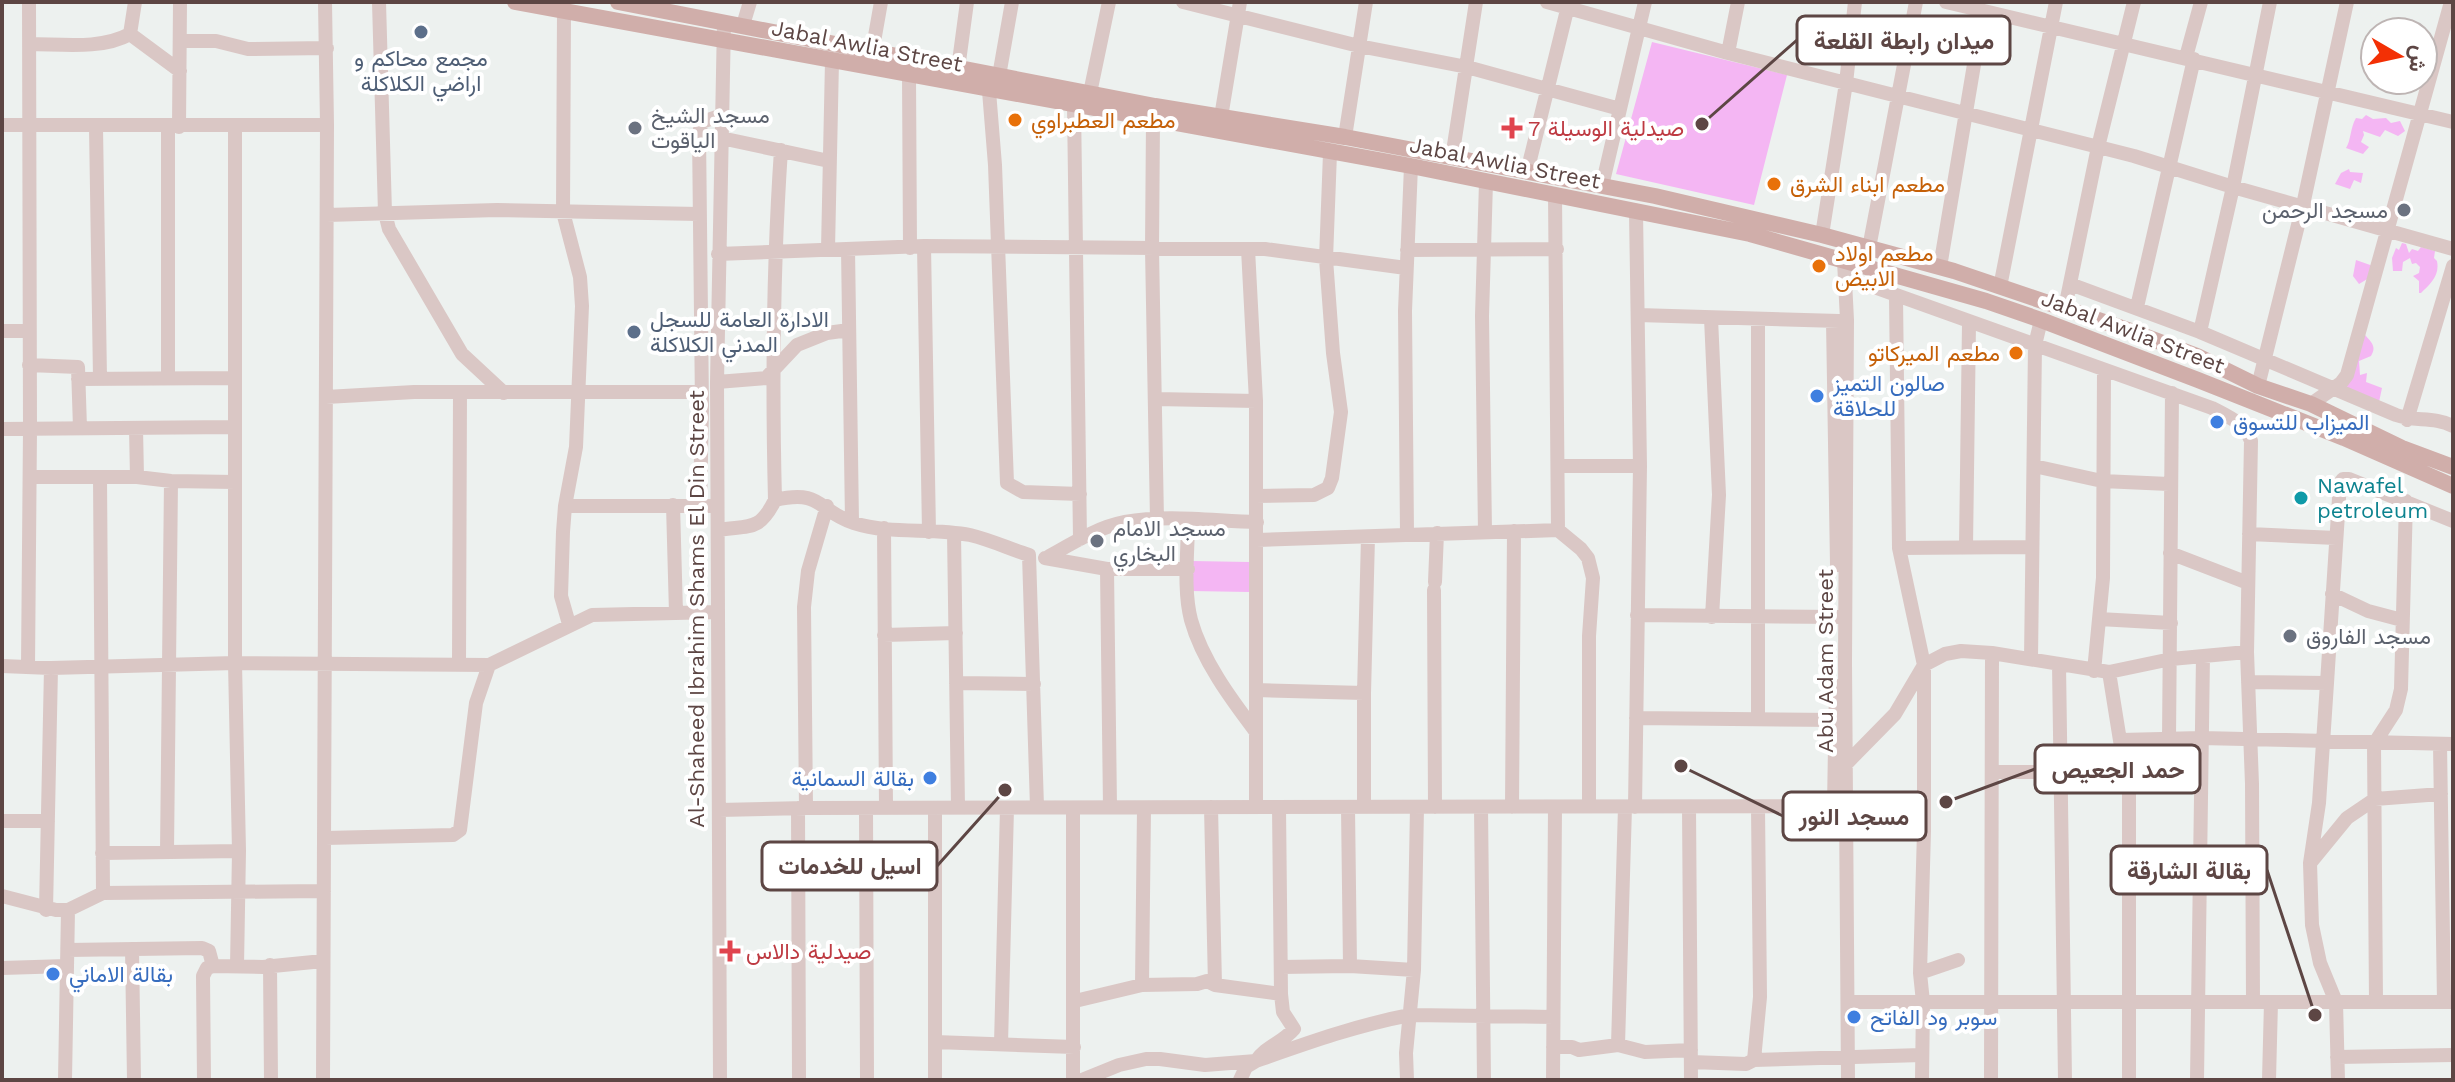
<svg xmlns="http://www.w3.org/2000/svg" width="2455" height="1082" viewBox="0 0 2455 1082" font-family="'Work Sans',Vazirmatn,sans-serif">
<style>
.green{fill:#f4b6f3}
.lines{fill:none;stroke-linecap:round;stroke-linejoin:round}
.minor{stroke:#dac7c5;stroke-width:14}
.major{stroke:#d0aeaa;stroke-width:16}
.service-dot{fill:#5c6f8a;stroke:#fff;stroke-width:3}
.food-dot{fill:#e8710a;stroke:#fff;stroke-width:3}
.worship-dot{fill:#6b7280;stroke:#fff;stroke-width:3}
.health-dot{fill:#e0444e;stroke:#fff;stroke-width:3}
.shop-dot{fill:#3f7fe0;stroke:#fff;stroke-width:3}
.culture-dot{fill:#0f9aa8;stroke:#fff;stroke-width:3}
.labels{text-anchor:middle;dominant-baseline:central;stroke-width:8;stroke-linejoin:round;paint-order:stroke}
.street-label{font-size:22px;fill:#5d4644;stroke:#fff}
.service-label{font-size:22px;fill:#4e5e75;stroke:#fff}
.worship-label{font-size:22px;fill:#5b616d;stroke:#fff;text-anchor:start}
.food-label{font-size:22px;fill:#c56008;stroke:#fff;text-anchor:start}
.health-label{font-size:22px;fill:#be3a42;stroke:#fff;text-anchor:start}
.shop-label{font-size:22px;fill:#366cbe;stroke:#fff;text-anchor:start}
.culture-label{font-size:22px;fill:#0d838f;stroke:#fff;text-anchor:start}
.leader{fill:none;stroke:#5d4644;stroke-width:3}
.callout-dot{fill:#5d4644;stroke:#fff;stroke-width:3}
.callout{fill:#fff;stroke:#5d4644;stroke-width:3}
.callout-label{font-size:24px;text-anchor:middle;font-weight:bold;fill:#5d4644}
</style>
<rect width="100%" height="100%" fill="#edf1ef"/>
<path class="green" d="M1652 42 1787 75 1754 205 1616 174Z
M2366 115 2373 119 2386 118 2391 123 2400 121 2405 131 2398 136 2385 130 2380 137 2363 131 2364 135 2361 142 2369 147 2363 154 2346 148C2351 141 2350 128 2356 118L2362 119Z
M2349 169 2350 172 2363 173 2361 183 2354 180 2350 189 2335 184 2341 173Z
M2402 243 2406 244 2409 253 2412 249 2418 251 2421 247 2435 251 2434 258 2437 261C2440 276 2430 284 2421 293H2419V281L2413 276 2419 273 2420 267 2416 263 2412 264 2410 258 2403 262 2402 271H2393L2392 258 2396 248 2399 250Z
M2356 260 2373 266 2369 278 2359 284 2353 276Z
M2365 335C2371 342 2377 346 2371 356L2359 361 2360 375 2367 373 2366 382 2382 388 2379 402 2344 390Z
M1192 561 1249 562V592L1191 591Z"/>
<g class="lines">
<path class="minor" d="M379 2 385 213 389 229 462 354 504 393
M1183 2 1359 46 1467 67 1620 109
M1547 2 1728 53 2134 156 2233 187 2453 249
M1946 2 2453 122
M2270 2 2233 187 2200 332 2396 415C2415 422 2434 416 2453 426
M564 11 563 212 580 277 582 306 576 447 565 506 563 532 561 596 569 624
M743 25 750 2
M130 34 180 71
M180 41H216L248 49 327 48
M29 44C61 44 101 50 130 34L135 2
M872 53 881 2
M1728 53 1738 2
M2186 57 2201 2
M958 69 967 2
M909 76 910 248
M999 76 1012 2
M989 91 995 165 1007 483 1023 492 1080 494
M1090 93 1109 2
M1074 106 1080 539
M1221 117 1240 2
M1153 120 1152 249 1157 520
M2 125H327
M96 127 100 378
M179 127 180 2
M235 127V663L239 851 237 966
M1345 137 1366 2
M721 138 829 161
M1452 158 1476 2
M1527 172 1569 2
M1602 186 1645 2
M1555 195 1558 530
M327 215 497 210 699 214
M1822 235 1846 83 1855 2
M924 246 929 532
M1869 248 1916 2
M828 249 832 61
M848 249 852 522
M1248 249 1256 401V807
M1407 250 1557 249
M718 254 924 246 1265 249 1406 268
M1940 267 1983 11
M1846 277 2212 408C2227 416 2245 423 2251 441L2247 652 2252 784 2253 1002
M2070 284 2200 332
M2000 287 2056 2
M1896 296 1899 548 1924 665V831L1920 973 1923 1002 1922 1080
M2137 307 2194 59
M2065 308 2098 147 2134 2
M1638 315 1839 321
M1711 318 1719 495 1712 617
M1758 319V719
M1833 321 1837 565
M2 331H29
M29 365 78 367 80 428
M168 378V127
M78 379 235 378
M717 382 766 378 797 345 827 333 849 330
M2258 386 2303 205 2347 2
M326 397 414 392H701
M1156 399 1256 401
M2311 404 2341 383 2347 375 2451 2
M2407 420 2453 266
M136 428 137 477
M2 429 235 427
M1558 466H1640
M2034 466 2102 481 2169 484
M30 477H137L171 481 235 482
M100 477 103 893
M1256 496 1314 495 1328 488 1332 478 1341 412 1333 353 1326 259 1330 153
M775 500C772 383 773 267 781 150
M673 505 676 613
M700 505 702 407 699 133 702 122 722 115
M565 506H709
M1188 520C1188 552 1183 589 1191 620 1202 660 1231 699 1256 732
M884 528 886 808
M718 530C750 525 759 532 775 500 823 489 817 511 854 523 891 535 932 527 970 535 991 540 1010 549 1029 555L1037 807
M1485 532 1482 316 1486 182
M954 533 958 807
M1407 534 1405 311 1411 166
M2249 534 2336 538
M1257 540 1558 530 1581 549 1588 558 1593 578 1589 636V806
M1966 547 1969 323
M1899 548 2031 547
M2170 553 2248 583
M1045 558 1107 569H1188
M1046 558C1071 544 1098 527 1125 522 1167 514 1214 521 1257 522
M1107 569 1110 807
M1435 582 1437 533
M1434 590 1435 807
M2332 594 2368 611 2402 620
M1637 615 1838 617
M2099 619 2171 623
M884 635 956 633
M2031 659 2035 345 2041 320
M459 664 460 392
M2059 664 2065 1080
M2 666 51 668 235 663 489 665 592 615 717 612
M28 667 30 429 29 2
M2094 671 2103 578 2104 370
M2109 672 2122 753 2129 772V1080
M2248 682 2327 683 2319 803 2310 863 2312 925 2320 963 2336 1002 2338 1080
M956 683 1034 684
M2327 683 2340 483 2343 479H2349L2453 521
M1256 690 1364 693
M1636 718 1836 720
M2169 739 2172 393
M2121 740 2201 738 2453 744
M2440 744 2444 1002
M1847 763 1895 714 1924 665 1945 654 1961 651 1992 653 2109 672 2171 659 2247 652
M1992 772H2129
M1834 806 1836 686
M1211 807 1215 985
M1364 807V693L1368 537
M1481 807 1484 1080
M1512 807 1514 531
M1635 807 1640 466 1636 212
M1689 807 1691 1080
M798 808 799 1080
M806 808 804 607 808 571 827 506
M866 808 867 1080
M1073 808V1080
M1348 808 1350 966
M719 810 806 808 1847 806
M2 821H48
M1847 833 1924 831
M325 838 453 835 460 830 476 703 489 665
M167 852 171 481
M102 853 239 851
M2311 862 2347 818 2375 799 2441 794
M2 896 56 910H68L103 893 324 891
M46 910 51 668
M132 949 134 1080
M68 950 202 948 209 951 213 966
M270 965 271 1080
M1281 967 1350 966 1414 970
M2 968 67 966
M1920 973 1958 960
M1142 985 1144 808
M1075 1001 1142 985 1197 984 1207 981 1215 985 1281 994
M1848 1002H2453
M2376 1002 2374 744 2396 710 2401 689 2406 501
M935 1042 1074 1047
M1001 1044 1007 808
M1618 1045 1645 1052 1691 1050
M1553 1047H1572L1579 1050 1618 1045 1625 807
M2337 1057 2453 1055
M1754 1060 1922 1055
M1691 1062 1746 1064 1754 1060 1760 997 1758 808
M65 1080 68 910
M204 1080 203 976 207 968 213 966 263 967 323 961
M323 1080 327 125 325 2
M720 1080 717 382 724 22
M935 1080V808
M1082 1080 1119 1065 1146 1059H1160L1205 1065 1256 1061C1266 1046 1282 1043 1294 1029L1283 1012 1281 994 1279 807
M1240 1080 1246 1067 1256 1061C1307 1043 1357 1025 1410 1015L1553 1017
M1407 1080 1406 1053 1414 970 1417 807
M1553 1080 1555 807
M1848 1080 1845 662 1847 320 1844 261 1849 242
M1991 1080 1992 653
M2197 1080 2203 656
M2269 1080 2271 1002"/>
<path class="major" d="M515 2 1411 166 1750 234 1986 301 2041 320 2198 380 2344 438 2453 486
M618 2 1155 106 1345 137 1655 196 1822 235 1954 271 2131 331 2197 356 2258 386 2311 404 2402 448 2453 467"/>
</g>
<g class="service-dot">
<circle cx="421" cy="32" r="8"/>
<circle cx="634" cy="332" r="8"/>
</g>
<g class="food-dot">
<circle cx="1015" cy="120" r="8"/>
<circle cx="1774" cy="184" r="8"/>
<circle cx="1819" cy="266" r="8"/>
<circle cx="2016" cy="353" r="8"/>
</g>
<g class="worship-dot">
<circle cx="635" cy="128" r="8"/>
<circle cx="2404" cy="210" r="8"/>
<circle cx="1097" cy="541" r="8"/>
<circle cx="2290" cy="636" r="8"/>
</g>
<g class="health-dot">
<path d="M1508 116h8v8h8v8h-8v8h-8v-8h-8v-8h8z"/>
<path d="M726 939h8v8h8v8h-8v8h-8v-8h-8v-8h8z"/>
</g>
<g class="shop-dot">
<circle cx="1817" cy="396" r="8"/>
<circle cx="2217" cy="422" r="8"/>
<circle cx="930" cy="778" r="8"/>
<circle cx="53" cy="974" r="8"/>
<circle cx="1854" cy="1017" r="8"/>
</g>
<circle class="culture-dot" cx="2301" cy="498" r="8"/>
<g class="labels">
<g class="street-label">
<text transform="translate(867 46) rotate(11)">Jabal Awlia Street</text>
<text transform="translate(1505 163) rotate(11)">Jabal Awlia Street</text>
<text transform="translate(2133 332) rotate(21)">Jabal Awlia Street</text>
<text transform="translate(696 609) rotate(-90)">Al-Shaheed Ibrahim Shams El Din Street</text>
<text transform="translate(1825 661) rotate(-90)">Abu Adam Street</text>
</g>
<g class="service-label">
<text x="421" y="58">مجمع محاكم و<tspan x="421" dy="25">اراضي الكلاكلة</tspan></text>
<text x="650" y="319" text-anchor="start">الادارة العامة للسجل<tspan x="650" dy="25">المدني الكلاكلة</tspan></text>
</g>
<g class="worship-label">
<text x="651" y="115">مسجد الشيخ<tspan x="651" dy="25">الياقوت</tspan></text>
<text x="2388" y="210" text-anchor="end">مسجد الرحمن</text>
<text x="1113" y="528">مسجد الامام<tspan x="1113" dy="25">البخاري</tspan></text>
<text x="2306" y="636">مسجد الفاروق</text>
</g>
<g class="food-label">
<text x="1031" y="120">مطعم العطبراوي</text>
<text x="1790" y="184">مطعم ابناء الشرق</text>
<text x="1835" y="253">مطعم اولاد<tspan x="1835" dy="25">الابيض</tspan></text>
<text x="2000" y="353" text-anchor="end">مطعم الميركاتو</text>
</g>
<g class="health-label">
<text x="1528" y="128">صيدلية الوسيلة 7</text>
<text x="746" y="951">صيدلية دالاس</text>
</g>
<g class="shop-label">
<text x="1833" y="383">صالون التميز<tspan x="1833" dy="25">للحلاقة</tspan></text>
<text x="2233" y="422">الميزاب للتسوق</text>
<text x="914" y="778" text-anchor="end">بقالة السمانية</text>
<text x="69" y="974">بقالة الاماني</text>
<text x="1870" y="1017">سوبر ود الفاتح</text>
</g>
<g class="culture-label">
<text x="2317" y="485">Nawafel<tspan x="2317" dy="25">petroleum</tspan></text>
</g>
</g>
<path class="leader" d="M1702 124L1797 40M1946 802L2035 769M1681 766L1783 816M1005 790L937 866M2315 1015L2267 870"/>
<g class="callout-dot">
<circle cx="1702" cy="124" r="8"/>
<circle cx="1946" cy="802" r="8"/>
<circle cx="1681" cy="766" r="8"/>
<circle cx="1005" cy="790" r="8"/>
<circle cx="2315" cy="1015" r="8"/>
</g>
<g class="callout">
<rect x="1797" y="16" width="213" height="48" rx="8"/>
<rect x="2035" y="745" width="165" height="48" rx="8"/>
<rect x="1783" y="792" width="143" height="48" rx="8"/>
<rect x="762" y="842" width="175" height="48" rx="8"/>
<rect x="2111" y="846" width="156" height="48" rx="8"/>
</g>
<g class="callout-label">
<text x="1904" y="49">ميدان رابطة القلعة</text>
<text x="2118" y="778">حمد الجعيص</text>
<text x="1854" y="825">مسجد النور</text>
<text x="850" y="874">اسيل للخدمات</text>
<text x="2189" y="879">بقالة الشارقة</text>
</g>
<rect width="2455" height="1082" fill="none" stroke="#5d4644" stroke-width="8"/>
<g transform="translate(2399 56) rotate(99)"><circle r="38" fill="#ffffff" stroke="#beb5b4" stroke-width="2"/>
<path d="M0-6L14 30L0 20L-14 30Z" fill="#f33005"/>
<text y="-12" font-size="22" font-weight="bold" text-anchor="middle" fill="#5d4644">ش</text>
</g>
</svg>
